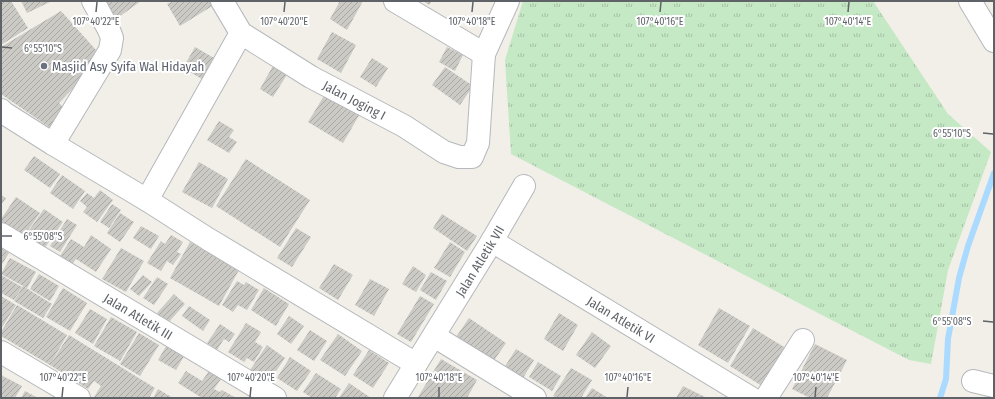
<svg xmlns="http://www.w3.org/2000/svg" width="995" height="399" viewBox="0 0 995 399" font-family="'Fira Sans Condensed',sans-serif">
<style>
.grass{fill:url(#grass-tufts)}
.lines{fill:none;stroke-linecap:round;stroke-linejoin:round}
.stream{stroke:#aadaff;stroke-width:6}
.building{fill:url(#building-hatch)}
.minor-casing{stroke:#b5b8bc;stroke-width:24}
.minor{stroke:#fff;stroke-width:22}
.ticks{fill:none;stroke:#5f6368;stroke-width:1.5}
.worship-dot{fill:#6b7280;stroke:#fff;stroke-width:1.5}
.labels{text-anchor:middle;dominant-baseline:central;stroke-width:4;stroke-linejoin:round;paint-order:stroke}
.worship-label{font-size:13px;fill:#5b616d;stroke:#fff;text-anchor:start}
.street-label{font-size:13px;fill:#5f6368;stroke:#fff}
.ticks-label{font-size:10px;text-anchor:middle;fill:#5f6368;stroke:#fff;stroke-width:4;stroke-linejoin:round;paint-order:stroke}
</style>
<defs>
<pattern id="grass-tufts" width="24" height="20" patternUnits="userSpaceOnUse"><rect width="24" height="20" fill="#c5e8c5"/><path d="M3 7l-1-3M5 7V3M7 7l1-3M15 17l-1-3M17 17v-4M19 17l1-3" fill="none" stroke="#a3c0a4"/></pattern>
<pattern id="building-hatch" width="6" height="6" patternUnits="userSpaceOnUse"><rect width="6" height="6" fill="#cccac5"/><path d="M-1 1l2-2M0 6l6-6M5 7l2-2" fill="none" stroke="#a9a8a4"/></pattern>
</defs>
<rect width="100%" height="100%" fill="#f1efe8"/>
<path class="grass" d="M523 1H873L948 114 991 152 948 270 931 364 909 360 511 154 505 60Z"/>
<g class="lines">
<path class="stream" d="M940 398 946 379 948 339 959 278 968 246 994 173"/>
</g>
<path class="building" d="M1 1H11L28 28 1 45Z
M21 1H52L27 13Z
M108 1H141L112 22 100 7Z
M173 1H212L214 5 180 26 167 4Z
M340 1H363L347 30 330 19Z
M423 1H432L429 5Z
M61 11 96 50 78 83 59 103 65 109 52 129 1 94V47Z
M332 32 356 45 341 73 317 59Z
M195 47 214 58 202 79 183 68Z
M447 47 463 55 455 71 439 62Z
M372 58 388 68 376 87 360 77Z
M274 64 288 73 273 97 260 89Z
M445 67 473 86 460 105 432 85Z
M327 91 361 112 343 143 308 122Z
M219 121 234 130 229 137 237 142 229 153 207 140Z
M34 156 60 174 50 188 24 170Z
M246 159 310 200 280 247 216 206Z
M199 162 228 179 212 208 182 192Z
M62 175 85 191 73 209 50 193Z
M100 190 113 200 97 222 83 212 87 207 80 201 87 193 94 198Z
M1 195 6 198 1 205Z
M16 197 40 213 22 239 1 225V219Z
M112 204 121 210 109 228 100 222Z
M44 209 63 222 44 249 25 236Z
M120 213 134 222 120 242 107 233Z
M442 214 477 236 467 251 433 228Z
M67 219 77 225 60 252 50 246Z
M141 226 159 236 151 249 133 238Z
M296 228 311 237 292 267 277 258Z
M91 235 111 249 96 272 76 259 72 264 60 256 71 239 84 247Z
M171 235 183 242 177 252 181 254 173 265 167 261 161 271 147 263 161 241 165 244Z
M190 242 239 270 219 306 170 278Z
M450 242 465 252 450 277 434 268Z
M1 248 9 253 1 266Z
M121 248 144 261 126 292 102 279Z
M10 258 36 272 27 288 1 274Z
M334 264 353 275 338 300 319 288Z
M413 266 426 275 416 292 402 284Z
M431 272 447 281 436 300 420 290Z
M39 274 59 286 50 301 30 289Z
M1 275 22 287 14 300 1 293Z
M143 275 152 282 139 296 130 289Z
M157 277 168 284 154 305 143 298Z
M370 279 389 289 374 316 355 305Z
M237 281 244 285 246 282 259 290 247 310 238 305 233 312 222 305Z
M23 286 52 304 43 318 14 301Z
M63 288 87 303 70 331 46 317Z
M264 288 289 304 276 326 251 310Z
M174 294 185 304 168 323 157 313Z
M1 296 16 305 1 329Z
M420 296 434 304 411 342 397 334Z
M17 305 67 335 50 365 1 336V332Z
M189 306 210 320 203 331 182 316Z
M719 308 750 326 728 363 698 345Z
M90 309 107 319 93 344 75 333Z
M559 313 578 325 563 351 544 339Z
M289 316 304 326 291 344 277 334Z
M111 317 137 332 120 361 94 346Z
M469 318 506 343 493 362 456 337Z
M246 323 261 332 255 342 263 347 254 362 247 358 244 362 228 352Z
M220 324 235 334 229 342 224 339 217 350 207 343Z
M753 328 789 350 765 388 730 366Z
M310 330 327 341 314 361 297 350Z
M592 332 611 346 595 368 576 355Z
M139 333 159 345 140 376 120 364Z
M338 334 362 351 345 376 320 360Z
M69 335 155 388 149 398H95L94 397 101 386 94 381 88 389 50 365Z
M168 343 186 353 176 370 158 360Z
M815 344 847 360 827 398H810L792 389Z
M267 345 285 358 268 383 250 370Z
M516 349 534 360 520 383 502 371Z
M369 350 389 363 373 388 353 375Z
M290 357 311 371 297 391 277 378Z
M441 359 477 380 467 398H420L418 397Z
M538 362 561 376 552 391 529 377Z
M571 368 592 380 581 398H557L553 396Z
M186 371 202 381 209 371 221 379 214 389 220 392 222 390 236 398H202L178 383Z
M316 373 341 389 335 398H312L303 392Z
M1 375 22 386 15 398H1Z
M349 383 371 398H339Z
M683 386 707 398H676Z
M592 388 608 398H585Z
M158 389 173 398H153Z
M25 391 38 398H21Z"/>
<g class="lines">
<defs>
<g id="minor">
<path id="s1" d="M222 1 241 33 311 77 404 126 444 152 459 157H472L478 143 484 54 508 1"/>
<path d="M395 1 484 54"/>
<path d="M970 1 994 41"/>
<path d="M1 110 4 113 53 144 147 200 208 239 416 364"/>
<path d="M53 144 110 50 112 38 109 30 93 1"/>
<path d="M147 200 241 33"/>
<path id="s2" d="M1 234 275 398"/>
<path id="s3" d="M492 241 751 398"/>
<path d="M434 336 535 398"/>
<path d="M1 352 79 398"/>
<path d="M973 381 994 386"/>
<path id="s4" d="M395 398 492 241 524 186"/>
<path d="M766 398 803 340"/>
</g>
</defs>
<use href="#minor" class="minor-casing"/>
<use href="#minor" class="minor"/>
</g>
<path class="ticks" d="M96 12 97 2M284 12 285 2M472 12 473 2M660 12 661 2M848 12 849 2M2 47 12 48M983 133 993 134M2 236H12M983 321 993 322M62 397 63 387M250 397 251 387M439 397V387M627 397 628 387M815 397 816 387"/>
<circle class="worship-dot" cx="44" cy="66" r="4"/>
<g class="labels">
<g class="worship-label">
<text x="52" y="66">Masjid Asy Syifa Wal Hidayah</text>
</g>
<g class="street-label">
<text stroke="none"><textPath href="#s1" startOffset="169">Jalan Joging I</textPath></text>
<text stroke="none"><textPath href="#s4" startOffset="161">Jalan Atletik VII</textPath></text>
<text stroke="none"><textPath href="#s2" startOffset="160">Jalan Atletik III</textPath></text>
<text stroke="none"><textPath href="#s3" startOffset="151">Jalan Atletik VI</textPath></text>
</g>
</g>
<g class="ticks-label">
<text x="96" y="25">107°40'22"E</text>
<text x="284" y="25">107°40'20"E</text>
<text x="472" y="25">107°40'18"E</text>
<text x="660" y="25">107°40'16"E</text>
<text x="848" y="25">107°40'14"E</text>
<text x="43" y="52">6°55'10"S</text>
<text x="952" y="137">6°55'10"S</text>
<text x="43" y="240">6°55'08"S</text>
<text x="952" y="325">6°55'08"S</text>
<text x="63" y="381">107°40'22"E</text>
<text x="251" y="381">107°40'20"E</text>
<text x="439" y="381">107°40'18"E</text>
<text x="628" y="381">107°40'16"E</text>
<text x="816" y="381">107°40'14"E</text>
</g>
<rect width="995" height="399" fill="none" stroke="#5f6368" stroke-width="4"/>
</svg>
